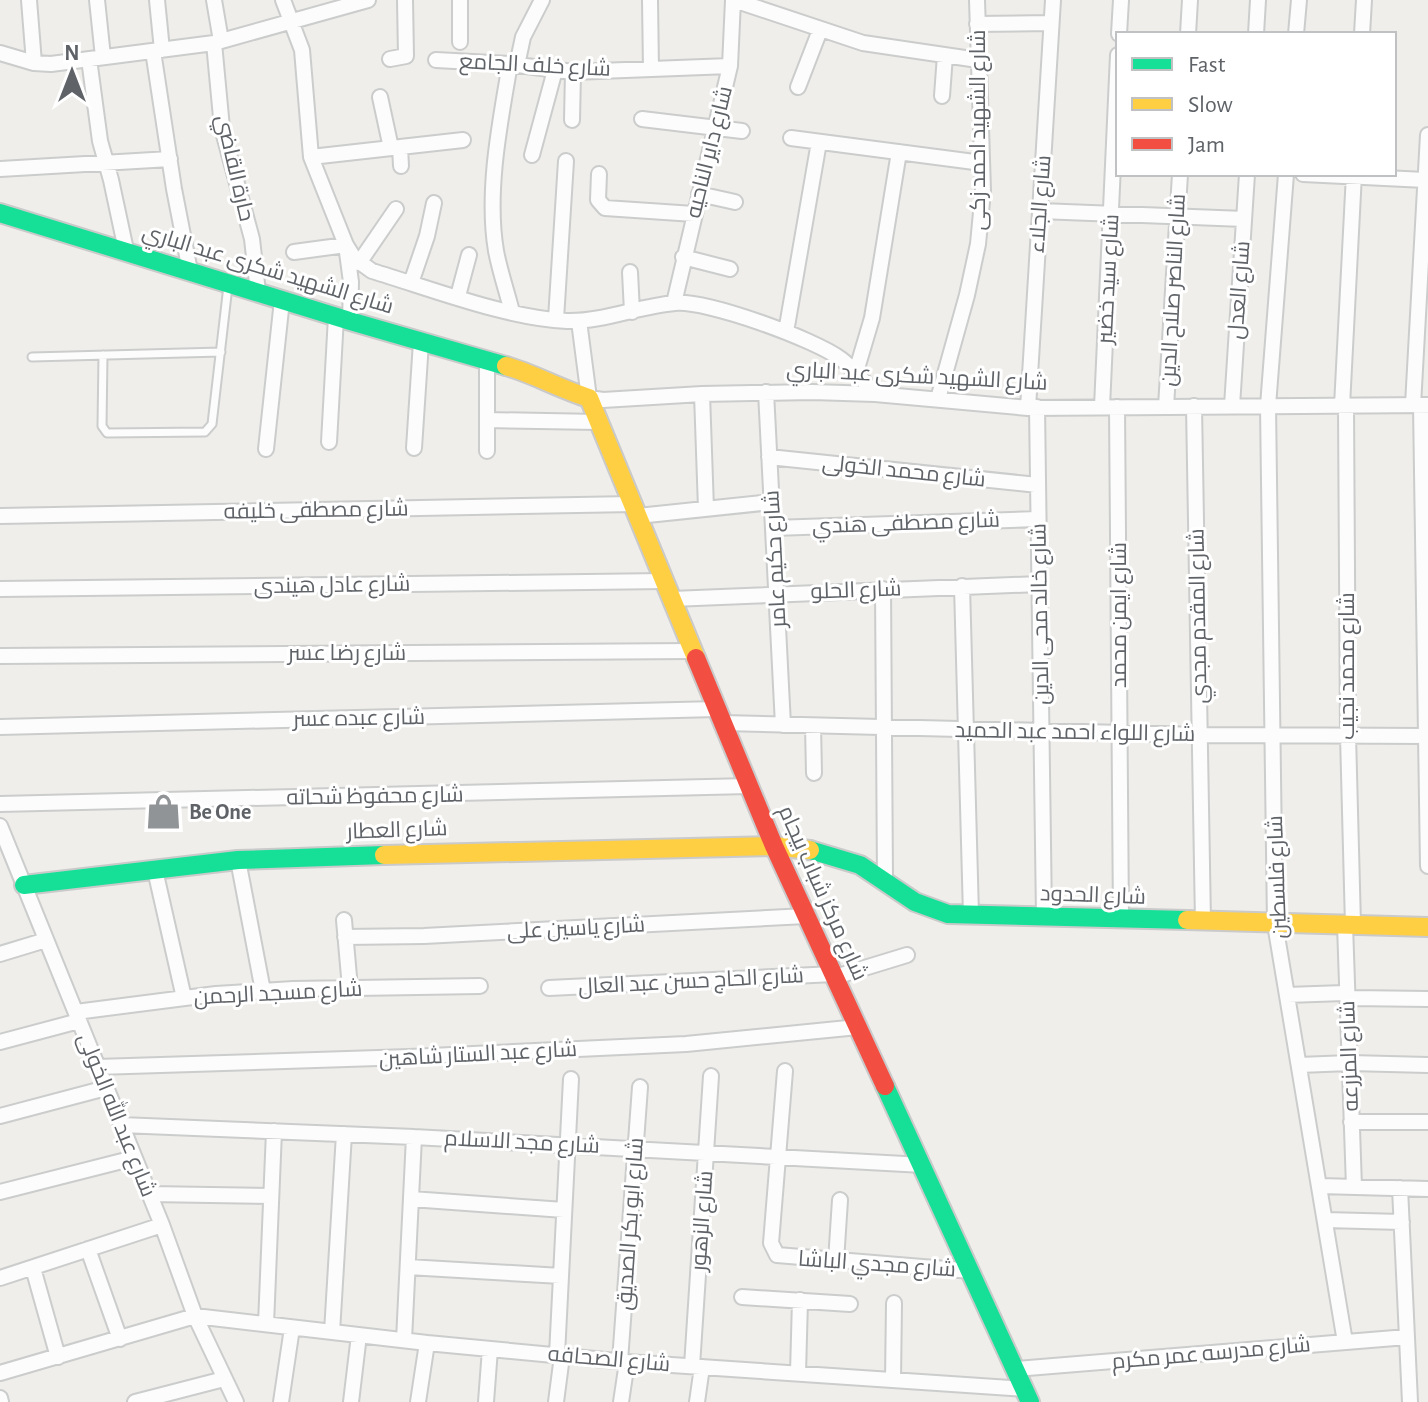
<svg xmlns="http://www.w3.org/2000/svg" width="1428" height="1402" viewBox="0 0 1428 1402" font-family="'Alegreya Sans',Cairo,sans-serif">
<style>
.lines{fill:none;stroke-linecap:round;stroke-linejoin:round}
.lane-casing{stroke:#cbcccc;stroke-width:11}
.street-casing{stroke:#cbcccc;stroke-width:18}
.fast-casing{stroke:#cacacb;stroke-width:22}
.slow-casing{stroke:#cacacb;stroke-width:22}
.jam-casing{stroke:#cacacb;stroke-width:22}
.lane{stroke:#fdfcfc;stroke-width:7}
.street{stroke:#fdfcfc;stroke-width:14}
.fast{stroke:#16e098;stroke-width:18}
.slow{stroke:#ffcf43;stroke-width:18}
.jam{stroke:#f24e42;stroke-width:18}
.labels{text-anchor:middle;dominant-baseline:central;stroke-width:6;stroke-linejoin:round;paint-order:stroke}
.street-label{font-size:22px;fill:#5f6368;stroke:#fff}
.poi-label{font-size:22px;font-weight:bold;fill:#5f6368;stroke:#fff;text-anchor:start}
</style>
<rect width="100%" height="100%" fill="#efeeea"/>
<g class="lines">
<defs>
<path id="lane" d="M103 355 102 426 107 433 205 432 212 424 228 286
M32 357 221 352"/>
<path id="street" d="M29 0 34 63
M97 0 103 57
M157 0 162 50
M214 0 221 41
M283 0 302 50 311 157 346 245 351 282 350 321
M650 0 651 69
M734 0 863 43 978 60
M977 24 1051 23
M1119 34 1121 0
M1188 34 1190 0
M1256 34 1258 0
M1296 34 1299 0
M1362 34 1364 0
M460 42V0
M214 43 222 128 252 239 258 292
M153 51 174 189 190 271
M0 53 34 63 51 64 214 43 368 0
M89 59 100 141 111 180 126 250
M390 59 406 56 405 0
M436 60 510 64 573 72 730 66
M510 64C500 122 486 192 496 251 500 272 507 292 512 312
M517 65 523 37 542 0
M798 87 820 30
M942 96 945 55
M380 97 391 148
M642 119 742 131
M572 120 573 72
M791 138 982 163
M400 147 401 166
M532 155 555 70
M311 157 463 140
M0 169 170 159
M599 174 598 200 605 208 694 214
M1286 174 1268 406 1275 924 1345 1342
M1303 174 1425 180
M699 194 735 202
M1040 211 1244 219
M294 252 346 245 354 258 372 271C432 289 506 318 567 321 603 322 639 306 675 303 707 300 814 339 841 359 854 369 864 381 875 394
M683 257 730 269
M359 263 396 209
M630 272 632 312
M411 283 427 236 434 203
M458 296 469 255
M674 303 730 66 733 0
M556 319 566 161
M579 321 589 398 603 400 702 394 812 392 875 394 1028 408 1428 405
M786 332 819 142
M487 360V451
M856 372 872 318 899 152
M766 392 783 725
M702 394 706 509
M938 399 967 295 978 244 983 191 977 0
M1413 405 1428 135
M1421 405 1428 866
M1194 406 1203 922
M1232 406 1247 174
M1342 406 1354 174
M1346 406 1348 735 1353 925
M1037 407 1044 917
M1102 407 1118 55
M1117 407 1121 920
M1166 407 1180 174
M1028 408 1053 0
M487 420 599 422
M329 442 336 317
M414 448 421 342
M266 449 282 300
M769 457 1038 485
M0 516 633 504
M638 516 772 502
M773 528 1038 519
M962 586 971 915
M0 589 665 581
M883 589 885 879
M672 599 1039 584
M0 656 693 651
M723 723 1200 735 1428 736
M813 726 814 773
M0 727 717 709
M0 804 749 786
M0 826 162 1225 195 1316 236 1402
M238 860 263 991
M155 870 184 998
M344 920 350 988
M1345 925 1354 1187
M345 937 424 936 806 916
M0 954 46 940
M835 977 907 955
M549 988 834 974
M1287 995 1344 993 1351 998 1428 999
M76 1012 216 994 293 989 480 986
M0 1042 79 1021
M1299 1065 1350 1063 1428 1065
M97 1067 409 1057 686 1044 858 1027
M785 1071 771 1243 777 1255 971 1271
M0 1116 106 1088
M1351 1122H1428
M121 1125 414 1137 923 1165
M1320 1186 1428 1189
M1400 1188 1410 1402
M0 1192 134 1158
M149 1194 271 1196
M411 1199 564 1210
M1325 1220 1402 1222
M88 1249 120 1339
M836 1261 840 1200
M408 1267 561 1276
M33 1268 58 1357
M0 1278 162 1225
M742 1297 850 1304
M266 1324 274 1131
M332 1332 344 1134
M404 1340 414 1137
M557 1355 571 1079
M620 1361 640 1087
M692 1366 711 1076
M1015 1369 1407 1337
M0 1373 195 1316 427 1343 627 1362 1025 1389
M798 1373 800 1300
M893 1380 894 1303
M0 1398 1 1402
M135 1402 224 1379
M281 1402 292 1328
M351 1402 359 1335
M418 1402 427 1343
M486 1402 490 1349
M556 1402 562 1356
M621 1402 627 1362
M697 1402 702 1367"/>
<path id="fast" d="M0 213 350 321 506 366
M810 850 860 865 915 902 948 914 1187 920
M24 885 238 860 384 855
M885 1086 1030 1402"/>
<path id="slow" d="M506 366C534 374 560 389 589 398L696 658
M384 855 774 846 810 850
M1187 920 1428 927"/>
<path id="jam" d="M696 658 774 846 885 1086"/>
</defs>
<use href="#lane" class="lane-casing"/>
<use href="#street" class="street-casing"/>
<use href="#fast" class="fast-casing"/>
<use href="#slow" class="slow-casing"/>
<use href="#jam" class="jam-casing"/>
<use href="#lane" class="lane"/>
<use href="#street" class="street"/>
<use href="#fast" class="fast"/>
<use href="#slow" class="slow"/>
<use href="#jam" class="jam"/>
</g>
<defs>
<symbol id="shop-bare" viewBox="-9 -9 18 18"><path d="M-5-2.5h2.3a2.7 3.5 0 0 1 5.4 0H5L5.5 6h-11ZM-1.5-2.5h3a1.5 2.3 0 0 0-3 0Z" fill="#919496" stroke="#fff" stroke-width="2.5" paint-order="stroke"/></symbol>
</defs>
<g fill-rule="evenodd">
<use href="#shop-bare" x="138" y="786" width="51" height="51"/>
</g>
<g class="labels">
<g class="street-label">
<text transform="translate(535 65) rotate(3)">شارع خلف الجامع</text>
<text transform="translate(978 130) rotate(-90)">شارع الشهيد احمد زكى</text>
<text transform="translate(709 152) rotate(-76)">شارع داير الناحيه</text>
<text transform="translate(235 168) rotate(77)">حارة القاضي</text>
<text transform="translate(1040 204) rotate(-86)">شارع الجلاء</text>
<text transform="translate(268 269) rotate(17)">شارع الشهيد شكرى عبد الباري</text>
<text transform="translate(1108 279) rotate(-87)">شارع سيد خضير</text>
<text transform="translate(1173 290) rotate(-87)">شارع الناصر صلاح الدين</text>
<text transform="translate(1239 290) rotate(-86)">شارع العدل</text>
<text transform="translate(917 376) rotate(3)">شارع الشهيد شكرى عبد الباري</text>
<text transform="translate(904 471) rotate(6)">شارع محمد الخولى</text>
<text transform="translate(316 510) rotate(-1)">شارع مصطفى خليفه</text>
<text transform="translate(906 523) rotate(-2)">شارع مصطفى هندي</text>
<text transform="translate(775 559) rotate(-93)">شارع حكيم عامر</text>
<text transform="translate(332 585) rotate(-1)">شارع عادل هيندى</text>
<text transform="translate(856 590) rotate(-2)">شارع الحلو</text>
<text transform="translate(1040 614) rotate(-91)">شارع خالد محى الدين</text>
<text transform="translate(1119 615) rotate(-90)">شارع ايمن محمد</text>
<text transform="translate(1198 616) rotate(-91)">شارع المقدم مجدي</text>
<text x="347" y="653">شارع رضا عسر</text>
<text transform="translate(1347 666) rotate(-90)">شارع محمد نجيب</text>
<text transform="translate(359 718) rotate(-1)">شارع عبده عسر</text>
<text transform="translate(1075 732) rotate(1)">شارع اللواء احمد عبد الحميد</text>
<text transform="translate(375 796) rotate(-1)">شارع محفوظ شحاته</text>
<text transform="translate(397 830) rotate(-2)">شارع العطار</text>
<text transform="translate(1277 877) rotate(-92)">شارع فلسطين</text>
<text transform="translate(823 893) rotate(66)">شارع مركز شباب بيجام</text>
<text transform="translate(1093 895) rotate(2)">شارع الحدود</text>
<text transform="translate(576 928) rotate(-3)">شارع ياسين على</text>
<text transform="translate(691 981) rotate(-3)">شارع الحاج حسن عبد العال</text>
<text transform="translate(278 993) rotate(-3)">شارع مسجد الرحمن</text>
<text transform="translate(478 1054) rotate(-3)">شارع عبد الستار شاهين</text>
<text transform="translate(1349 1056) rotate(-92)">شارع المزرعه</text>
<text transform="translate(117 1115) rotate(68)">شارع عبد الله الخولى</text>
<text transform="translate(522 1142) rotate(3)">شارع مجد الاسلام</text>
<text transform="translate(702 1221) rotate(-86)">شارع الزهور</text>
<text transform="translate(630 1224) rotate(-86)">شارع ابو بكر الصديق</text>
<text transform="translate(877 1264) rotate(4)">شارع مجدي الباشا</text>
<text transform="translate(1211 1353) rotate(-5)">شارع مدرسه عمر مكرم</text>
<text transform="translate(609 1359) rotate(5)">شارع الصحافه</text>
</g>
<g class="poi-label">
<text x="189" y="812">Be One</text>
</g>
</g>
<rect x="1116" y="32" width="280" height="144" fill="#ffffff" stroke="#bfc1c3" stroke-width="2"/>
<rect x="1132" y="58" width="40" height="12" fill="#16e098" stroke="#bfc1c3" stroke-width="2"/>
<text x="1188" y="72" font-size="24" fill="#5f6368">Fast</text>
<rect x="1132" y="98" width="40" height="12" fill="#ffcf43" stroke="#bfc1c3" stroke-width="2"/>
<text x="1188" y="112" font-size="24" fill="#5f6368">Slow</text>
<rect x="1132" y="138" width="40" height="12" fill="#f24e42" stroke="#bfc1c3" stroke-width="2"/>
<text x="1188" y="152" font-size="24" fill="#5f6368">Jam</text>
<g transform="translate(72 72)" stroke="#ffffff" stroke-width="6" paint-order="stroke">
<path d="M0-6L14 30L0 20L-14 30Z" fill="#5f6368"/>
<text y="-12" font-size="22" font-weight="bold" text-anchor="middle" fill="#5f6368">N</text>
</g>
</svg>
